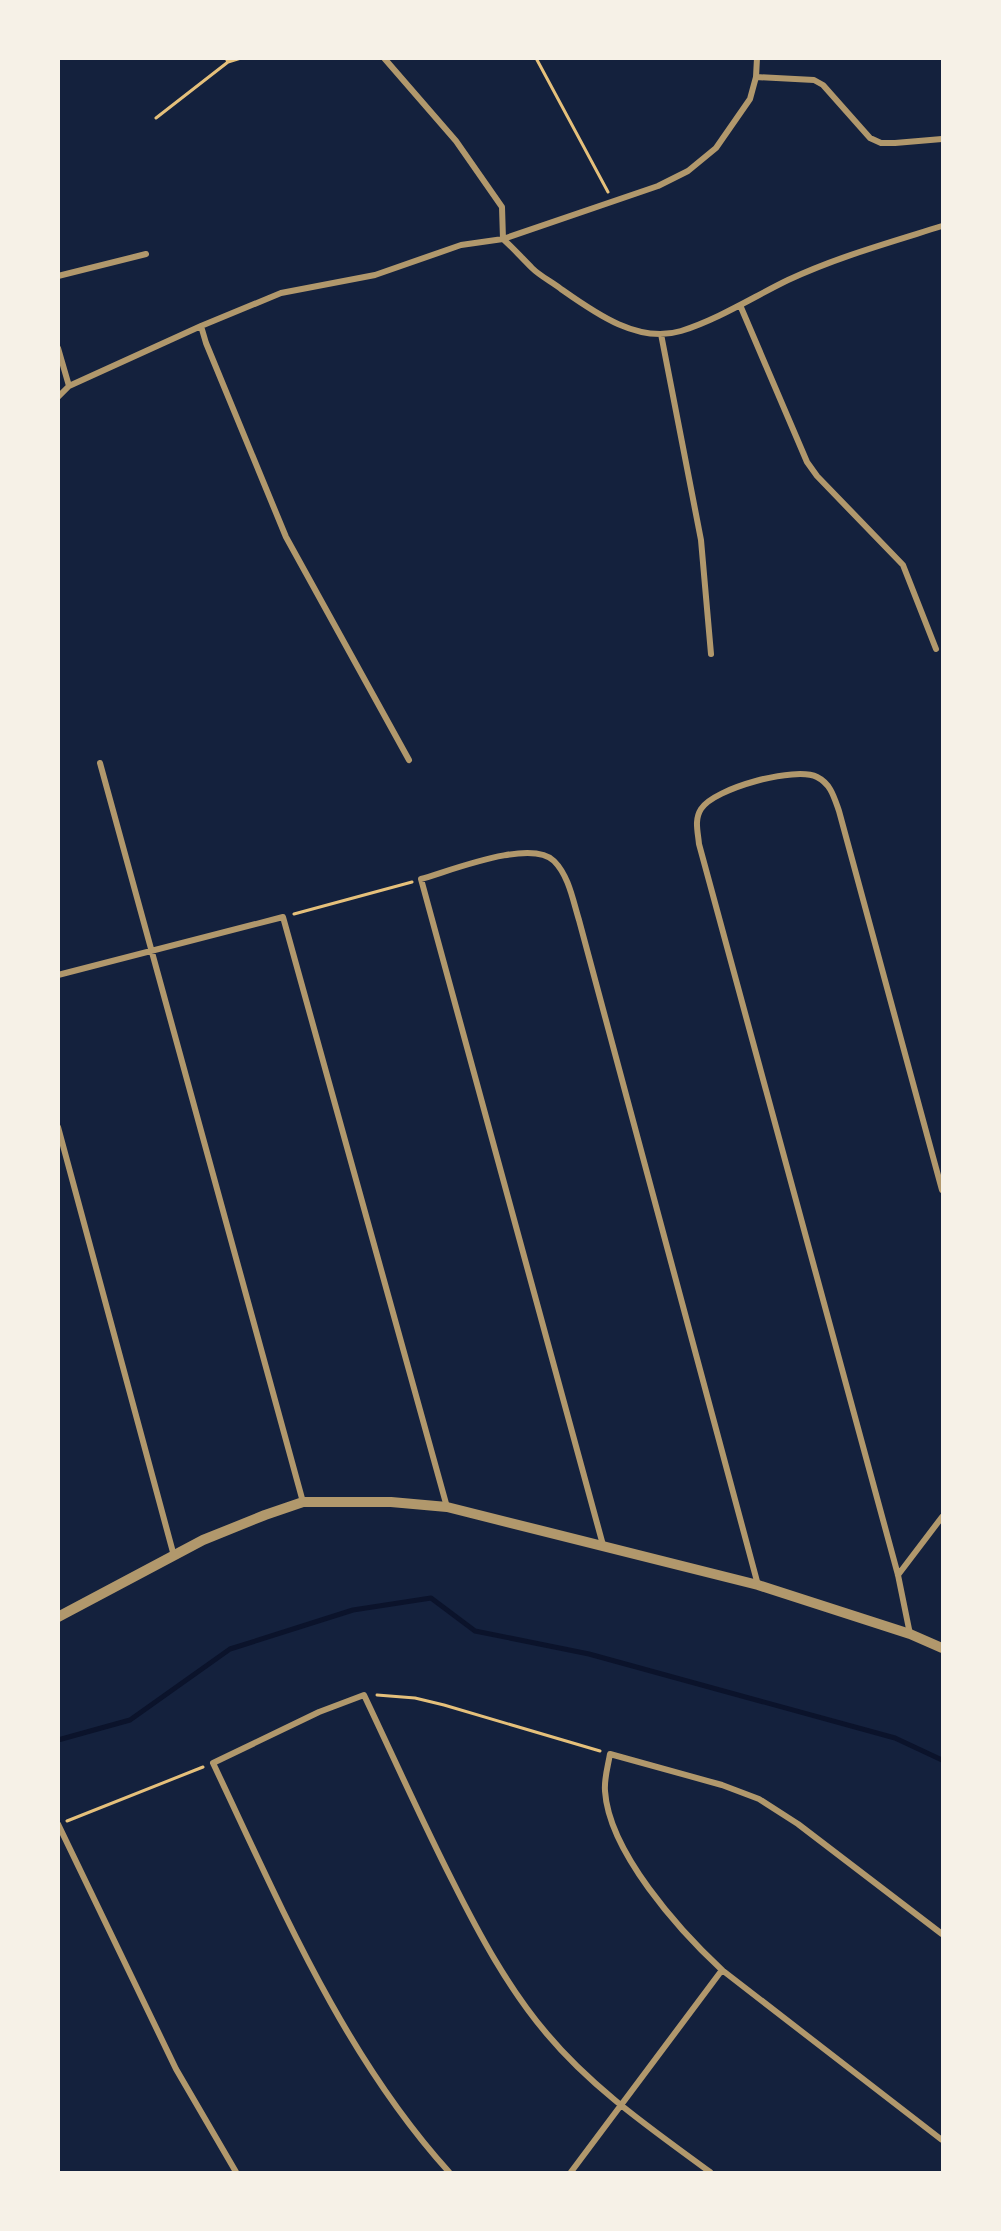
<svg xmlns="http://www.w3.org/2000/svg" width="1001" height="2231" viewBox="0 0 1001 2231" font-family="Mulish,sans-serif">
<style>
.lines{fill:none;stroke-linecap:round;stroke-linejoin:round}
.stream{stroke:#0b132b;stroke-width:5}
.path{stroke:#e5c07b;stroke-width:3}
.minor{stroke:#b1986c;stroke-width:6}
.tertiary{stroke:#b1986c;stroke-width:10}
</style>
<rect width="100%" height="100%" fill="#14213d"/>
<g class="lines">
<path class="stream" d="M58 1740 130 1720 230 1649 353 1610 431 1598 475 1631 589 1654 895 1738 942 1760"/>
<path class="path" d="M226 58 228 62 241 58
M536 58 608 192
M156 118 228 62
M294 914 412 882
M377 1695 415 1698 444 1705 600 1751
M67 1821 203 1767"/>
<path class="minor" d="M384 58 456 141 502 207 503 239C513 248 522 258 532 268 540 276 552 282 561 289 595 313 638 344 681 331 719 319 753 297 788 280 837 257 891 242 942 226
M756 77 814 80 823 85 870 138 881 143H895L942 139
M58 276 146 254
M740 305 807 462 817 476 903 565 936 649
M201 326 206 343 286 537 409 760
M661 334 701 540 711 654
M58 348 69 386
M58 397 69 386 201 326 281 293 375 275 461 245 503 239 658 186 688 171 716 148 750 99 756 77 757 58
M100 763 303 1502
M58 975 283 917 447 1507
M58 1127 174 1556
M603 1545 421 879C450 871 531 838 554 861 569 876 573 901 579 920L758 1585
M898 1575 942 1517
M910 1634 898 1575 699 844C698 832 694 820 701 809 714 788 796 766 817 777 831 784 834 797 839 811L942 1190
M58 1824 176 2069 236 2172
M942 1934 798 1824 759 1799 722 1785 610 1754C608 1766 604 1778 605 1791 609 1852 679 1930 722 1970L942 2140
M449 2172C343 2055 280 1904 213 1763L319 1712 364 1695C393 1756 421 1819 452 1880 479 1934 508 1988 547 2034 593 2089 653 2130 710 2172
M571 2172 722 1970"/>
<path class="tertiary" d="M58 1617 203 1540 265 1515 303 1502H391L447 1507 758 1585 910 1634 942 1648"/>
</g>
<rect width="1001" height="2231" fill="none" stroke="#f6f1e7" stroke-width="120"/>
</svg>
